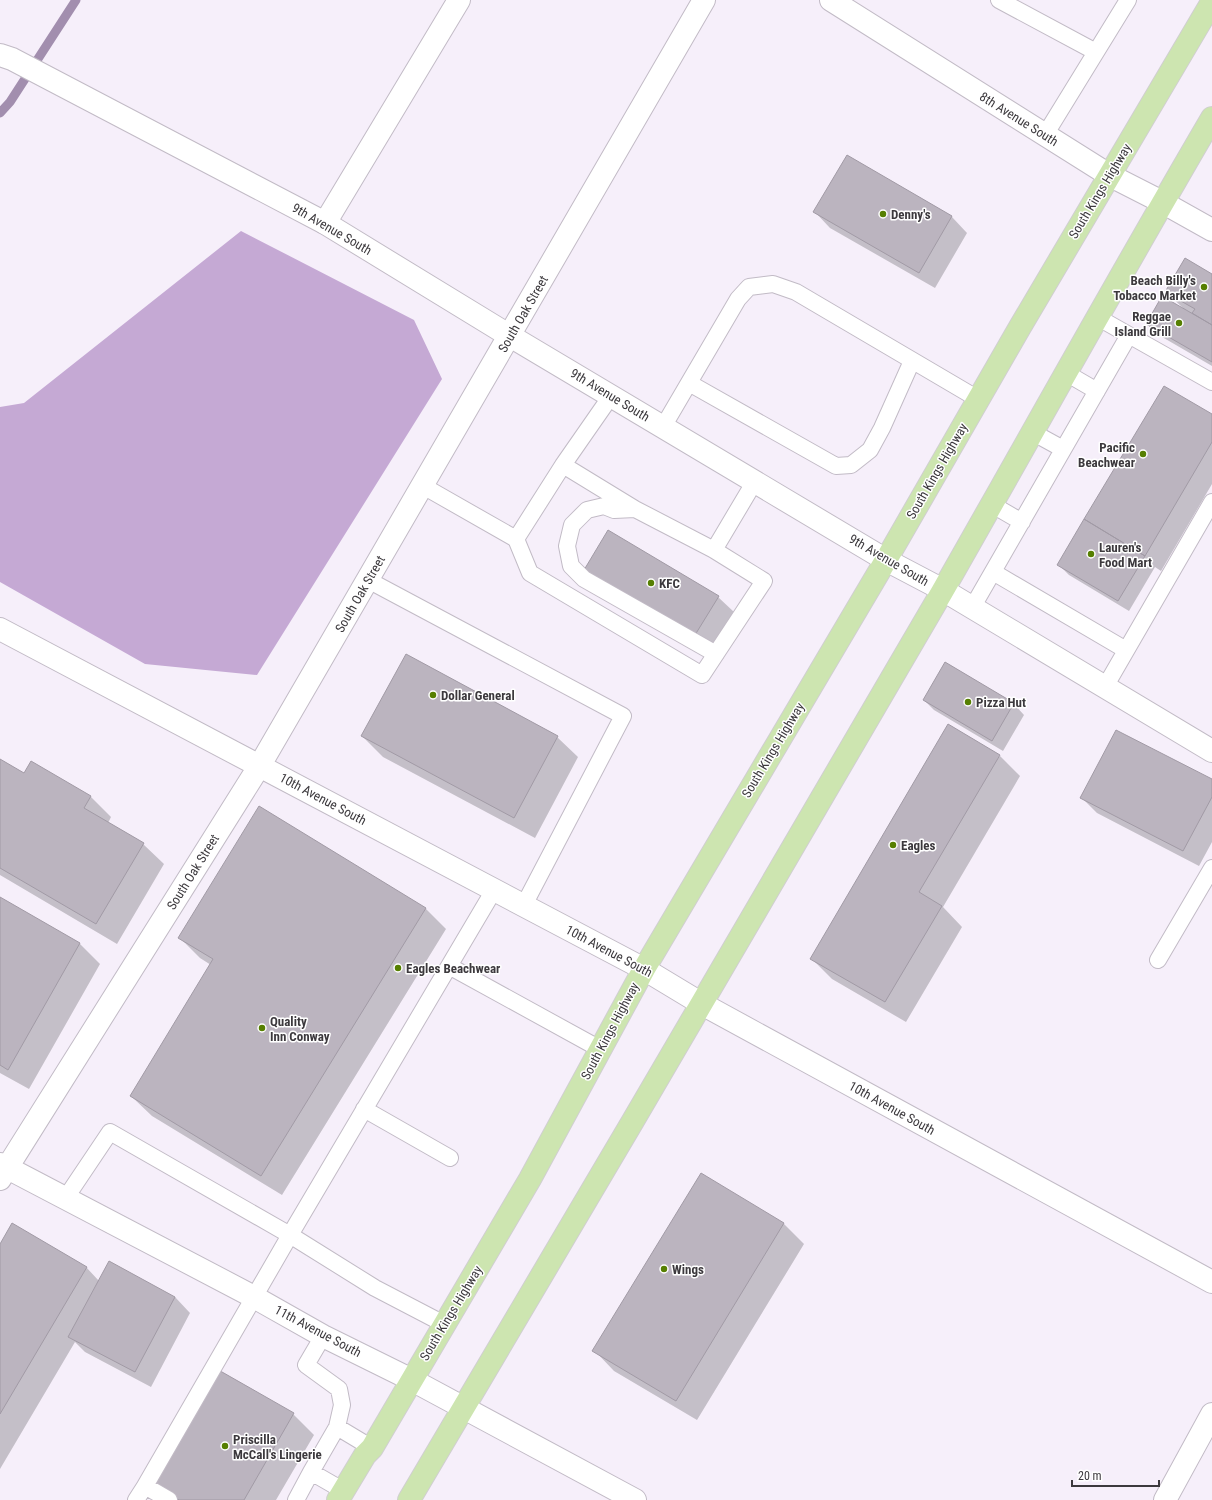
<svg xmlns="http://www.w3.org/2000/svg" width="1212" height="1500" viewBox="0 0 1212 1500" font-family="'Roboto Condensed',sans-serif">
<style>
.forest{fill:#c5a9d4}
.shadow{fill:#0003}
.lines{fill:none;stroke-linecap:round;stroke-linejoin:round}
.stream{stroke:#a28eae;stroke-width:9}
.building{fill:#bbb4bf;stroke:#a19aa5}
.service-casing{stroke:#c2bbc6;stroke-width:18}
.minor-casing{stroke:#c2bbc6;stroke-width:24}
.tertiary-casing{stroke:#c2bbc6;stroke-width:24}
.primary-casing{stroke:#d0cfd0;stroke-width:24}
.service{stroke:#fff;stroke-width:16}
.minor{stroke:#fff;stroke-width:22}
.tertiary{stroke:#fff;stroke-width:22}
.primary{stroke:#cde5b0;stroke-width:22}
.poi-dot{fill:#567f01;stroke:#fff;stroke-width:1.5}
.labels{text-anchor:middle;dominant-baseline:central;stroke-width:3;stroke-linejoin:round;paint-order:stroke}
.street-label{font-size:13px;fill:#3c393d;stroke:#fff}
.poi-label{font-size:13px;font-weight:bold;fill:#3c393d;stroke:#fff;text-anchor:start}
</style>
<rect width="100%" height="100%" fill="#f6effa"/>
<path class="forest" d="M241 231 414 320 442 379 257 675 145 664 0 582V407L24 403Z"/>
<path class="shadow" d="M847 157 952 217 967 233 935 288 830 228 815 212Z
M1212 275V366L1157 334 1147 324 1183 308 1166 292Z
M1212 415V484L1161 571 1155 567 1129 611 1069 575 1058 564Z
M601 585 718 597 734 612 711 650Z
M946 663 1014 704 1024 715 1003 751 934 710 924 700Z
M362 736 557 737 578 757 535 838 383 757Z
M1000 756 1020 776 943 907 962 927 906 1022 832 979 811 958Z
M0 761 24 775 31 762 91 797 111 817 108 823 143 844 164 864 117 944 0 875Z
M1212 780V842L1199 866 1097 813 1082 798Z
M0 898 80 944 100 964 29 1089 0 1073Z
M425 908 446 929 282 1195 152 1116 131 1096 211 965 200 958 180 938Z
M701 1174 784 1224 804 1244 697 1420 614 1371 594 1350Z
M0 1246 86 1267 99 1281 175 1297 190 1313 151 1387 85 1352 75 1342 0 1469Z
M293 1414 314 1435 276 1500H168Z"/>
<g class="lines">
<path class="stream" d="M0 113 10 102 76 0"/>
</g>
<path class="building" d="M847 155 952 216 919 273 813 212Z
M1185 258 1212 274V325L1192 313 1195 309 1165 292Z
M1162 296 1212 325V362L1146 324Z
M1164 386 1212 414V442L1145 556 1084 519Z
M1084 519 1145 556 1118 601 1057 565Z
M608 530 719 596 695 635 584 570Z
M406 654 558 736 514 818 361 736Z
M945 662 1014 703 992 741 923 700Z
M948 724 1000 755 919 892 942 906 885 1002 810 959Z
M1116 730 1212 779V797L1183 851 1080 798Z
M0 759 24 773 31 761 91 796 84 808 144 843 96 924 0 868Z
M259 806 426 908 261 1176 130 1096 213 959 178 938Z
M0 897 80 943 8 1070 0 1065Z
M701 1173 784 1223 676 1401 592 1351Z
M12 1223 87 1267 0 1414V1244Z
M109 1261 175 1297 135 1372 68 1337Z
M215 1368 294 1413 244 1500H179L149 1483Z"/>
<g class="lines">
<defs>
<path id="service" d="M999 0 1096 52
M1045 135 1128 0
M1097 317 1212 382
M1066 373 1097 391
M689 383 836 466 851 465 870 450 882 428 912 361
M663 427 738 299 749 287 773 284 796 292 978 399
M1032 432 1063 449
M423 486 516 539 530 573 702 675 764 581 714 550 635 509 563 465
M991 504 1022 522
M635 509 614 510 604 506 587 510 572 525 567 546 571 566 584 579 716 654
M516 539 563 465 611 396
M714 550 755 481
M993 572 1126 650
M368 580 623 716 524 905
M972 608 1129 335
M1105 687 1212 502
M1158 960 1212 868
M449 966 600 1049
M364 1109 450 1158
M65 1199 110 1132 290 1235 375 1288 444 1324
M323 1336 306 1365 339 1389 342 1405 337 1427
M311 1472 337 1427 372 1448
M145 1486 290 1235 494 890
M136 1500 145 1486 169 1500
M296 1500 311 1472 344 1491"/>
<path id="minor" d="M831 0 1109 175 1162 202 1212 230
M325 223 459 0
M0 629 644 969 702 1004 1212 1282
M0 1164 254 1297 323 1336 412 1380 635 1500
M0 1179 260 765 704 0
M1165 1500 1212 1414"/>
<path id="tertiary" d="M0 55 12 59 325 223 510 336 886 560 943 590 1212 751"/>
<path id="primary" d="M338 1500 365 1455 372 1448 530 1179 644 969 886 560 1020 327 1212 2
M409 1500C588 1198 766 896 942 592 1032 434 1120 275 1212 118"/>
</defs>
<use href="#service" class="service-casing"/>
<use href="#minor" class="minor-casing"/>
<use href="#tertiary" class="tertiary-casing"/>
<use href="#primary" class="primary-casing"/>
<use href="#service" class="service"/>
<use href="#minor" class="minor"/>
<use href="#tertiary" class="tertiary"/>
<use href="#primary" class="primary"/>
</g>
<g class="poi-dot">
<circle cx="883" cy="214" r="4"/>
<circle cx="1204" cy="287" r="4"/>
<circle cx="1179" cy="323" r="4"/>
<circle cx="1143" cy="454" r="4"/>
<circle cx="1091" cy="554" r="4"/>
<circle cx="651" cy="583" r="4"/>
<circle cx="433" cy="695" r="4"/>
<circle cx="968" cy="702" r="4"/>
<circle cx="893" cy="845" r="4"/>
<circle cx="398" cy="968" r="4"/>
<circle cx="262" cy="1028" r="4"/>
<circle cx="664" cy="1269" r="4"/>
<circle cx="225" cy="1446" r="4"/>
</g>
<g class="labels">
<g class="street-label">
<text transform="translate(1019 119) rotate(32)">8th Avenue South</text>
<text transform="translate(1100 191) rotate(-59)">South Kings Highway</text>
<text transform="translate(332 229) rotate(30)">9th Avenue South</text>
<text transform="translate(523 314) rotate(-60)">South Oak Street</text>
<text transform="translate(610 395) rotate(31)">9th Avenue South</text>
<text transform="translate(937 471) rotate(-60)">South Kings Highway</text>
<text transform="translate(889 560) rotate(30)">9th Avenue South</text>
<text transform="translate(360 594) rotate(-60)">South Oak Street</text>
<text transform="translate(773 750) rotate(-59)">South Kings Highway</text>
<text transform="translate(323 799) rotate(28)">10th Avenue South</text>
<text transform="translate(193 872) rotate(-58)">South Oak Street</text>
<text transform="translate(609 951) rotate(28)">10th Avenue South</text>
<text transform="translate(610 1031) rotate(-62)">South Kings Highway</text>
<text transform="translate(892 1108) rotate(29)">10th Avenue South</text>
<text transform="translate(451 1313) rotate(-59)">South Kings Highway</text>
<text transform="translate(318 1331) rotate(28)">11th Avenue South</text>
</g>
<g class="poi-label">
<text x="891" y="214">Denny's</text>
<text x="1196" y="280" text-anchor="end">Beach Billy's<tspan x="1196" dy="15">Tobacco Market</tspan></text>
<text x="1171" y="316" text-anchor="end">Reggae<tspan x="1171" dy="15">Island Grill</tspan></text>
<text x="1135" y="447" text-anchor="end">Pacific<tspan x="1135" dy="15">Beachwear</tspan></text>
<text x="1099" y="547">Lauren's<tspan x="1099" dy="15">Food Mart</tspan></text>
<text x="659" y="583">KFC</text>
<text x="441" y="695">Dollar General</text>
<text x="976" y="702">Pizza Hut</text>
<text x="901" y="845">Eagles</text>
<text x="406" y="968">Eagles Beachwear</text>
<text x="270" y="1021">Quality<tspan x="270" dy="15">Inn Conway</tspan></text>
<text x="672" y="1269">Wings</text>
<text x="233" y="1439">Priscilla<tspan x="233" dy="15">McCall's Lingerie</tspan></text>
</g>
</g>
<path d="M1072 1480v6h87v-6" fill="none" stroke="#3c393d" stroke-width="2"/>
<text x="1078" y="1480" font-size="12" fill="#3c393d" stroke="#ffffff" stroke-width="3" paint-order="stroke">20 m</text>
</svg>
